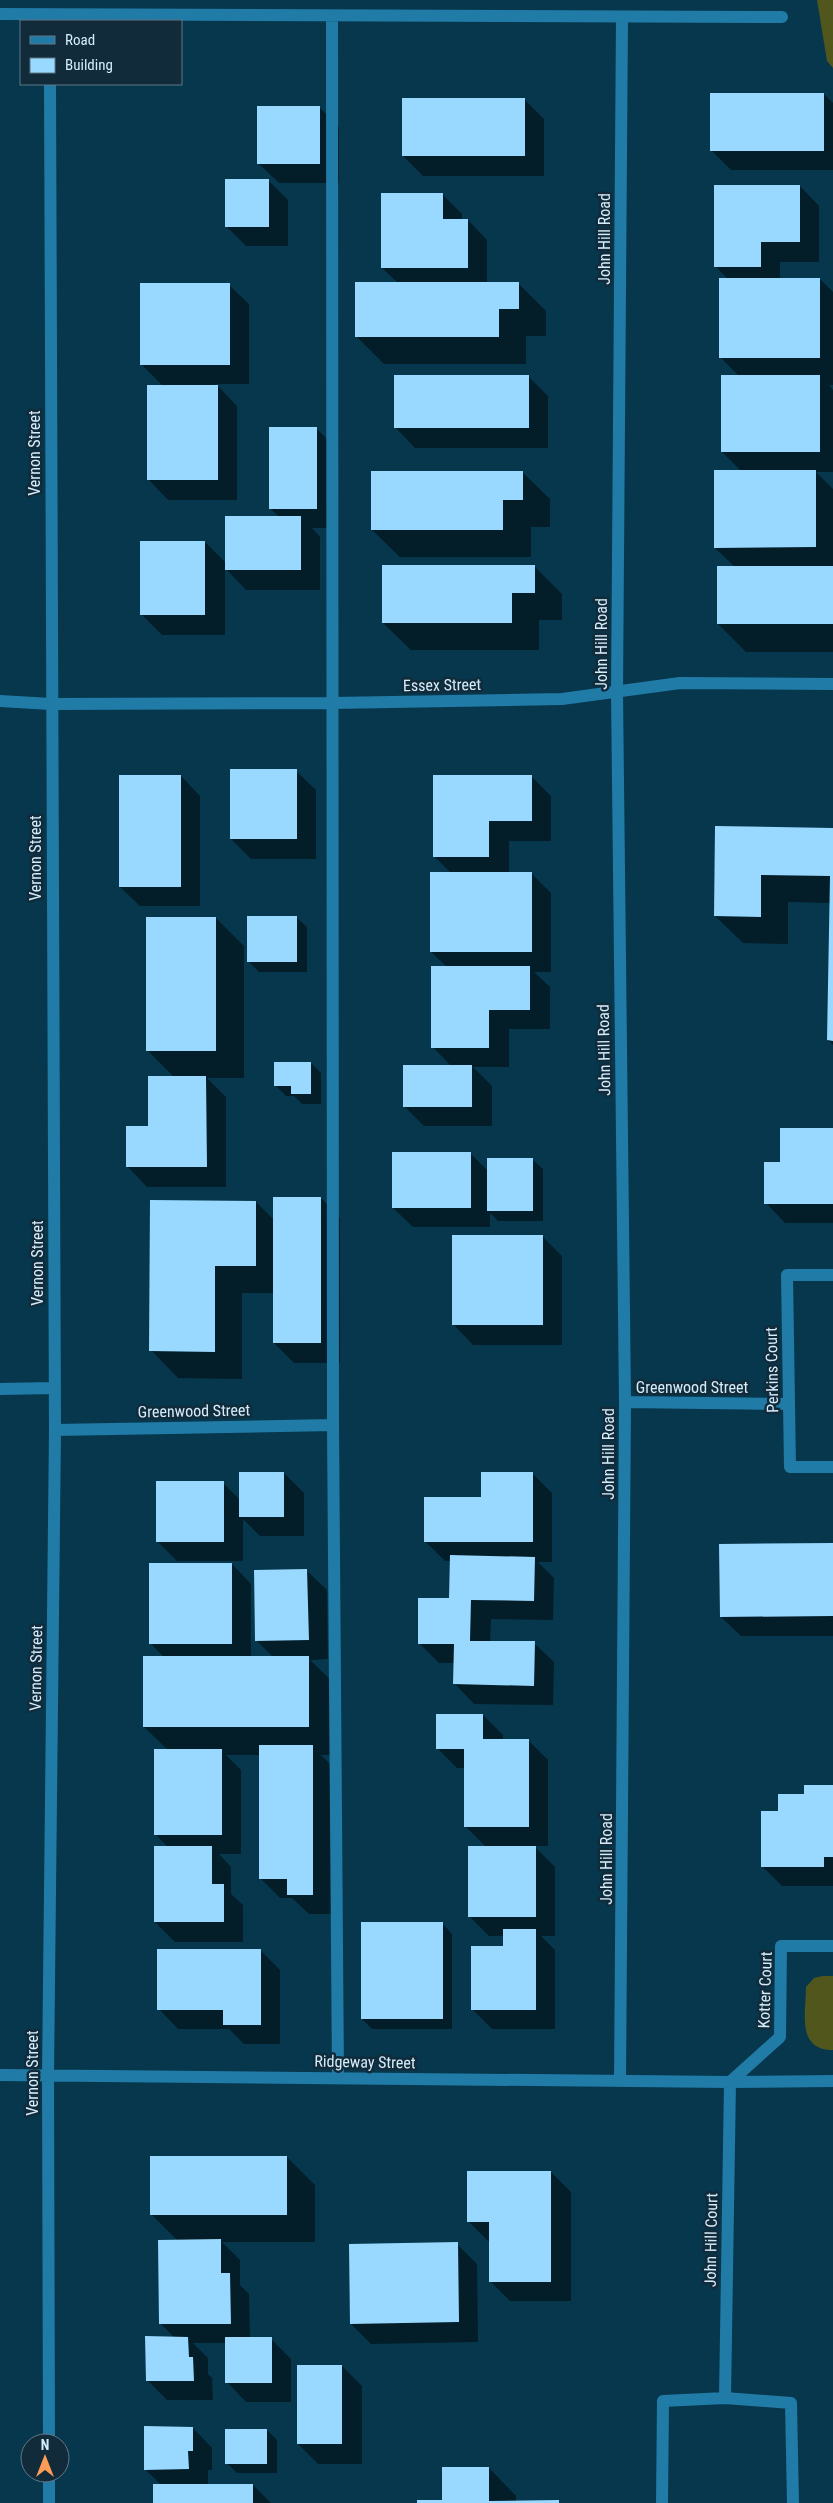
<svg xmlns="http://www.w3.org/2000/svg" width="833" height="2503" viewBox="0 0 833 2503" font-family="'Roboto Condensed',sans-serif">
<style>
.green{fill:#50561c}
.shadow{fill:#0007}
.building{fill:#99d9ff}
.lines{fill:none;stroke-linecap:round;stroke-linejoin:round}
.minor{stroke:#217ba7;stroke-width:12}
.labels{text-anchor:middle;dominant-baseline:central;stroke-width:5;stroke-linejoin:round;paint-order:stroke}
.street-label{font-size:16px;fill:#d5ecfb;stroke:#112b3a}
</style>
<rect width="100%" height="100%" fill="#06374d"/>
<path class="green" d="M817 0H833V68L827 61Z
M822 1976H833V2050C796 2050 806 2013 806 1987L814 1978Z"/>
<path class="shadow" d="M824 94 833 103V170H731L711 150Z
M524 99 544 119V176H423L403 156Z
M319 107 339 127V183H279L259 164Z
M269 181 288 200V246H246L227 227Z
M800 186 819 206V262H780V279H820L833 292V385H829L833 390V472H816L833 489V652H746L718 624 735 567 715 548 741 471 722 452 739 376 721 358 728 279 715 266Z
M442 194 462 214V220H468L487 240V283H518L546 311V336H526V364H384L356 336 398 283 382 268Z
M229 285 249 304V384H216L237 406V500H168L149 480 163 386 142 365Z
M528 376 548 396V448H415L396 428Z
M316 428 336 448V528H312L320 537V590H246L225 568V635H162L142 615 205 542 227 564 279 517 270 508Z
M522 472 550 499V527H531V557H400L372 530Z
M534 566 562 594V620H539V650H411L383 623Z
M296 771 316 790V859H251L231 839Z
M181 776 200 796V906H140L120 887Z
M531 776 551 796V841H509V873H531L551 893V972H534L550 987V1029H509V1067H473L492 1086V1126H424L404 1106 451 1066 433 1047 447 967 431 952 451 873 434 856Z
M716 827 833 829V1045L828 1040 830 903 788 902V944L743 943 715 916Z
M296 917 307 927V972H259L249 962Z
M216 918 244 946V1078H207L226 1097V1187H147L128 1167 174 1077 147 1050Z
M311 1063 321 1073V1104H302L294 1096H286L276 1086Z
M833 1130V1223H785L766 1203 781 1164Z
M470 1153 488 1171 532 1159 543 1169V1221H498L490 1213V1227H413L393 1208Z
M321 1198 340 1218V1363H294L274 1343V1293H242V1379L178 1378 151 1350 256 1202 274 1220Z
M542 1236 562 1256V1345H473L454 1325Z
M284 1473 304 1493V1536H260L243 1519V1561H177L157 1541 223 1483 240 1500Z
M532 1473 552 1493V1562H538L554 1578 553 1620 491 1619 490 1642 534 1643 554 1662 553 1705 474 1704 455 1684V1663H439L419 1643 450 1600 451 1561H445L425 1541 482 1498Z
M833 1545V1636H741L721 1617Z
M232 1564 251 1584V1657H273L256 1640 307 1571 327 1590 328 1659 310 1660 336 1685V1755H321L332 1766V1914H309L292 1898H280L260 1878V1755H226L241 1770V1854H219L231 1867V1894L243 1905V1942H175L155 1922 168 1847 155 1834 168 1750 144 1727 164 1657 150 1643Z
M483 1715 503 1735V1740H528L548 1760V1846H534L555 1867V1936H541L555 1950V2029H492L472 2009 505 1947V1936H489L469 1916 486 1847 465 1826V1768H457L437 1748Z
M833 1786V1886H782L762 1866 805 1795Z
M442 1923 452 1934V2029H372L362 2019Z
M260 1950 280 1970V2044H244L229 2029H178L159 2009Z
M287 2157 315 2185V2242H222L240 2260V2285L249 2294 250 2339H271L291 2359V2402H246L227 2382V2343H193L208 2358V2374L212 2378 213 2400H167L148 2381 175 2338 161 2324 178 2241 151 2214Z
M551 2172 571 2192V2301H510L490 2281V2241H488L468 2221Z
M457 2244 477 2264 478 2342 371 2344 351 2324Z
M342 2366 362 2386V2464H318L298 2444Z
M193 2428 212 2448V2470H208V2485H253L271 2503H154L161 2485 145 2469Z
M267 2430 277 2440V2473H237L227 2463Z
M489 2468 516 2496V2502L560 2503H418L443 2502Z"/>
<path class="building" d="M710 93H824V151H710Z
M402 98H525V156H402Z
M257 106H320V164H257Z
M225 179H269V227H225Z
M714 185H800V242H761V267H714Z
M381 193H443V219H468V268H381Z
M719 278H820V358H719Z
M355 282H519V309H499V337H355Z
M140 283H230V365H140Z
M394 375H529V428H394Z
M721 375H820V452H721Z
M147 385H218V480H147Z
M269 427H317V509H269Z
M714 470H816V547L714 548Z
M371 471H523V500H503V530H371Z
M225 516H301V570H225Z
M140 541H205V615H140Z
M382 565H535V593H512V623H382Z
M717 566H833V624H717Z
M230 769H297V839H230Z
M119 775H181V887H119Z
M433 775H532V821H489V857H433Z
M715 826 833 828V1041L827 1040 830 876 761 875V917L714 916Z
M430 872H532V952H430Z
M247 916H297V962H247Z
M146 917H216V1051H146Z
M431 966H530V1010H489V1048H431Z
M274 1062H311V1094H291V1086H274Z
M403 1065H472V1107H403Z
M148 1076H206L207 1167H126V1126H148Z
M780 1128H833V1204H764V1162H780Z
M392 1152H471V1208H392Z
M487 1158H533V1211H487Z
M273 1197H321V1343H273Z
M150 1200 256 1201V1266H215V1352L149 1351Z
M452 1235H543V1325H452Z
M239 1472H284V1517H239Z
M481 1472H533V1542H424V1497H481Z
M156 1481H224V1542H156Z
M833 1543V1616L720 1617 719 1544Z
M450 1555 535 1557 534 1601 471 1600 470 1641H535L534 1686 453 1684 454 1644H418V1598H449Z
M149 1563H232V1644H149Z
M307 1569 309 1640 255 1641 254 1570Z
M143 1656H309V1727H143Z
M436 1714H483V1739H529V1827H464V1749H436Z
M259 1745H313V1895H287V1879H259Z
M154 1749H222V1835H154Z
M804 1785H833V1857H824V1867H761V1811H778V1794H804Z
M154 1846H212V1884H224V1922H154Z
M468 1846H536V1917H468Z
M361 1922H443V2019H361Z
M503 1929H536V2010H471V1946H503Z
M157 1949H261V2025H223V2010H157Z
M150 2156H287V2215H150Z
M467 2171H551V2282H489V2222H467Z
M221 2239V2273H230L231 2324H159L158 2240Z
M458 2242 459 2322 350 2324 349 2244Z
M145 2336 188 2337 189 2357H193L194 2381H146Z
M225 2337H272V2383H225Z
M297 2365H342V2444H297Z
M144 2426 193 2427V2451H188L189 2469 144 2470Z
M225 2429H267V2464H225Z
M442 2467H489V2501L559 2500V2503H417V2500H442Z
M153 2484H253V2503H153Z"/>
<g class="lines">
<path class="minor" d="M0 14 782 17
M332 16 333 1425 338 2077
M0 701 51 704 333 703 562 699 680 683 833 684
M833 1275H787L790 1467H833
M0 1389 54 1388
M625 1402 789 1404
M55 1430 333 1425
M833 1946H781L780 2037 730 2082 833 2081
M0 2075 730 2082 725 2398
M620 2081 625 1402 617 693 622 18
M49 2443 48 2075 55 1430 50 84
M49 2473V2503
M662 2503 663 2401 725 2398 791 2403 793 2503"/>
</g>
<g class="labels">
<g class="street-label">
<text transform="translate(604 239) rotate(-90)">John Hill Road</text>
<text transform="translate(34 453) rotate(-90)">Vernon Street</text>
<text transform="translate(601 644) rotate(-90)">John Hill Road</text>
<text transform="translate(442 685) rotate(-1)">Essex Street</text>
<text transform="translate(35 858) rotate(-90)">Vernon Street</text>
<text transform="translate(604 1050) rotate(-91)">John Hill Road</text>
<text transform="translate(37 1263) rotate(-90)">Vernon Street</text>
<text transform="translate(772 1370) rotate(-91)">Perkins Court</text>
<text x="692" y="1387">Greenwood Street</text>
<text transform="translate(194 1411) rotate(-1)">Greenwood Street</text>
<text transform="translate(608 1454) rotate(-90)">John Hill Road</text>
<text transform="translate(36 1668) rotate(-89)">Vernon Street</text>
<text transform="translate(606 1859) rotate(-90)">John Hill Road</text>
<text transform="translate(765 1990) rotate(-88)">Kotter Court</text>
<text transform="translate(365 2062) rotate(1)">Ridgeway Street</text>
<text transform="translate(32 2073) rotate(-90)">Vernon Street</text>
<text transform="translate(711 2240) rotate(-89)">John Hill Court</text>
</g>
</g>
<rect x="20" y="20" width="162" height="65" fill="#112b3a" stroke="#5f7887"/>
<rect x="30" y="36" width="25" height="8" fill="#217ba7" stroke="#5f7887"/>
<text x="65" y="45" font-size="15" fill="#d5ecfb">Road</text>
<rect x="30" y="58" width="25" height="15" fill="#99d9ff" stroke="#5f7887"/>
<text x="65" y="70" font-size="15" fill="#d5ecfb">Building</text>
<g transform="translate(45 2458)"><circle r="24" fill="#112b3a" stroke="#5f7887"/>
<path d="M0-4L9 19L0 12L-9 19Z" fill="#fd9c56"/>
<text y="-8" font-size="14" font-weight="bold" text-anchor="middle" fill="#d5ecfb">N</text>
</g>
</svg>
